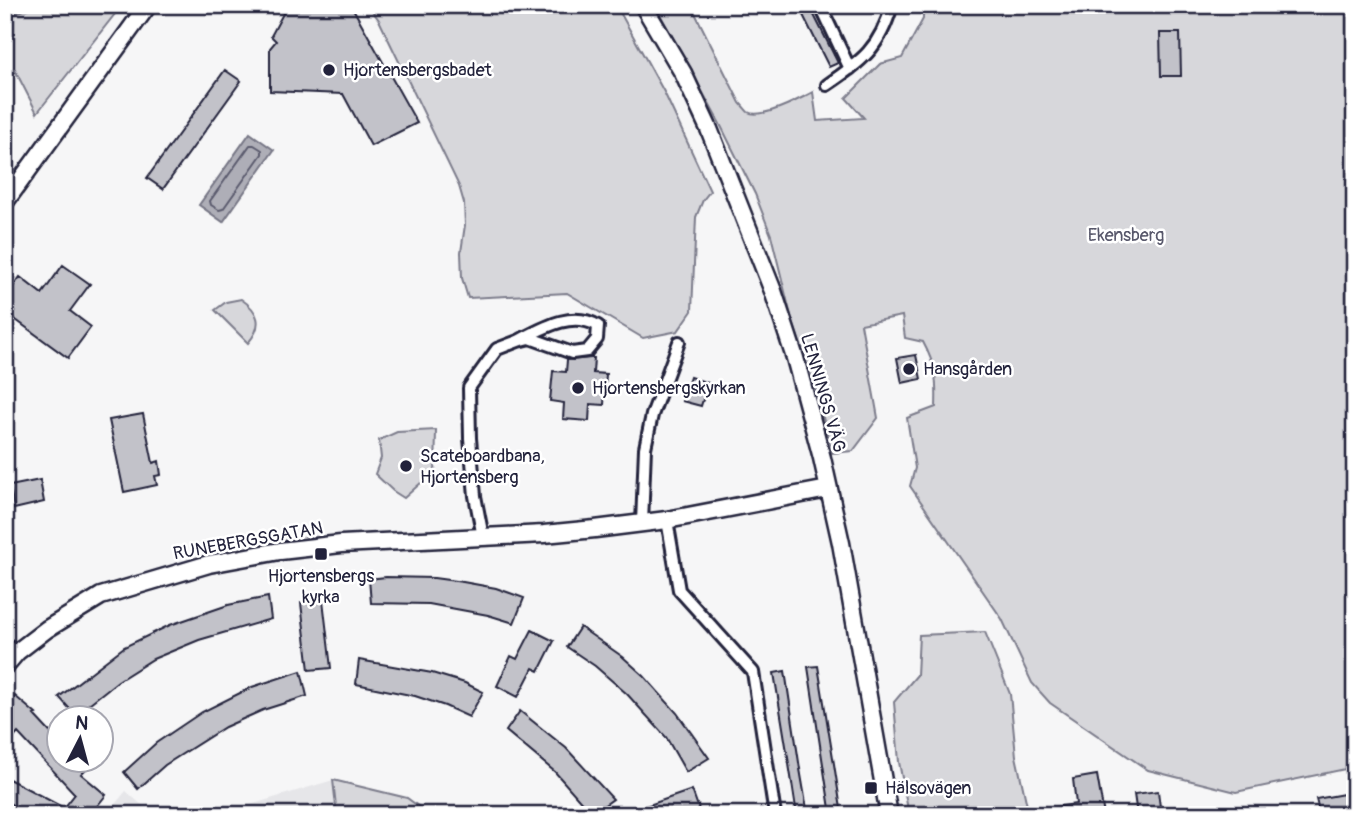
<svg xmlns="http://www.w3.org/2000/svg" width="1360" height="820" viewBox="0 0 1360 820" font-family="Pangolin,sans-serif">
<style>
.built{fill:#e6e6e9}
.green{fill:#d7d7db;stroke:#7c7c8b;stroke-width:2}
.water{fill:#aeaeb7;stroke:#767685;stroke-width:2}
.lines{fill:none;stroke-linecap:round;stroke-linejoin:round}
.shore{stroke:#5a5a6d;stroke-width:2}
.building{fill:#c2c2c9;stroke:#22223b;stroke-width:2}
.street-casing{stroke:#22223b;stroke-width:16}
.secondary-casing{stroke:#22223b;stroke-width:21}
.street{stroke:#fff;stroke-width:10}
.secondary{stroke:#fff;stroke-width:16}
.poi-dot{fill:#22223b;stroke:#fff;stroke-width:2.5}
.labels{text-anchor:middle;dominant-baseline:central;stroke-width:5;stroke-linejoin:round;paint-order:stroke}
.poi-label{font-size:18px;fill:#22223b;stroke:#fff;text-anchor:start}
.park-label{font-size:18px;fill:#58586b;stroke:#fff}
.street-label{font-size:18px;fill:#22223b;stroke:#fff}
</style>
<rect width="100%" height="100%" fill="#f6f6f7"/>
<filter id="ink" filterUnits="userSpaceOnUse"><feTurbulence type="fractalNoise" baseFrequency=".0143" numOctaves="2"/><feDisplacementMap in="SourceGraphic" scale="14" xChannelSelector="R" yChannelSelector="G"/><feConvolveMatrix kernelMatrix="1 2 1 2 8 2 1 2 1" color-interpolation-filters="sRGB"/></filter>
<g filter="url(#ink)">
<path class="built" d="M333 780 337 815H217Z
M126 791 153 815H106Z"/>
<path class="green" d="M38 5H122L37 113 15 70 5 62V17Z
M368 5H616L664 92 710 191 703 200 696 217 692 311 678 331 643 338 567 293 468 298 462 278 461 252 465 225 464 203 459 186 379 20Z
M655 5H691L740 103C742 105 747 111 748 112 761 120 800 99 813 92L817 121 864 118 846 98 880 64 902 58 923 19V5H1355V767L1236 792 1148 770 1050 703 1032 683 1002 619 910 486 915 468 907 418 936 407C937 380 936 366 923 342L905 338 902 316 861 324 878 418 853 451 832 453 817 394 791 316 771 235 755 194 720 124Z
M241 299C259 311 264 325 248 343L215 310 226 302Z
M436 430 435 475 423 481 404 498 393 491 375 474 381 458 379 440 397 432Z
M985 632 1010 694 1016 756 1029 815H909L899 762 894 702 917 675 919 635Z
M333 780 407 798 430 815H337Z"/>
<path class="water" d="M250 133 274 150 223 222 199 205Z"/>
<g class="lines">
<path class="shore" d="M250 145H254L262 150V154L223 209 219 210 211 205 210 201Z"/>
</g>
<path class="building" d="M351 5 417 123 371 146 343 94 270 91V48L276 41 271 36 287 6Z
M798 5H809L838 63 829 67Z
M1160 33H1180L1181 76H1161Z
M225 70 241 81 163 189 147 178Z
M63 265 90 284 70 311 91 327 68 358 5 312V298L20 277 42 294Z
M916 355 921 379 902 383 897 358Z
M591 358H594L593 373 606 374 604 405 590 404 589 421 563 419 564 403 550 401 553 371 566 372 567 360Z
M690 377 708 383 701 406 682 401Z
M143 414 153 463 159 461 161 475 155 476 157 485 124 492 109 420Z
M40 480 44 502 14 509 10 486Z
M386 577 434 578 463 582 496 588 524 598 514 623 488 615 429 604 371 603 369 579Z
M268 597 271 619 199 640 153 659 118 681 75 715 59 697 124 647 170 625 228 605Z
M323 600 331 668 309 670 301 603Z
M580 627 623 657 644 676 677 713 709 758 686 772 666 737 627 694 595 666 567 647Z
M532 630 554 641 539 671 533 668 518 697 497 686 511 656 517 659Z
M359 660 432 673 465 683 483 692 469 717 445 706 415 696 356 684Z
M818 666 834 764 842 815H831L822 758 808 667Z
M301 671 307 696 263 710 225 727 165 765 138 789 124 772 156 743 202 712 252 687Z
M785 671 800 769 808 815H797L789 764 774 673Z
M15 696 36 714 34 715 60 743V760H76L85 770 81 774 106 795 90 815H31L5 801V777L64 808 75 794 18 733 5 748V707Z
M520 711 566 748 613 799 592 814 555 772 506 731Z
M1097 775 1104 815H1042L1041 809 1076 804 1073 779Z
M692 790 701 815H626V813Z
M1158 791 1161 815H1137L1134 794Z
M1355 792V815H1320L1316 799Z"/>
<g class="lines">
<defs>
<path id="street" d="M252 5H264
M820 5 850 69
M827 85C862 61 880 48 892 5
M667 520 679 590 753 672 775 815
M642 523 645 448 652 415 679 342
M483 537 475 496 470 438 469 388 497 349 518 341 530 338 572 353 587 351 597 339 598 326C572 310 543 328 518 341
M5 643 17 652
M5 812 10 815"/>
<path id="secondary" d="M643 5 683 73 709 129 773 291 795 358 822 458 841 543 889 815
M5 202 148 5
M5 666 17 652 47 629 101 596 209 564 280 551 341 544 544 534 595 529 667 520 828 489"/>
</defs>
<use href="#street" class="street-casing"/>
<use href="#secondary" class="secondary-casing"/>
<use href="#street" class="street"/>
<use href="#secondary" class="secondary"/>
</g>
</g>
<g class="poi-dot">
<circle cx="329" cy="70" r="7"/>
<circle cx="909" cy="369" r="7"/>
<circle cx="578" cy="388" r="7"/>
<circle cx="406" cy="466" r="7"/>
<rect x="314" y="547" width="14" height="14" rx="3.5"/>
<rect x="864" y="781" width="14" height="14" rx="3.5"/>
</g>
<g class="labels">
<g class="poi-label">
<text x="343" y="70">Hjortensbergsbadet</text>
<text x="923" y="369">Hansgården</text>
<text x="592" y="388">Hjortensbergskyrkan</text>
<text x="420" y="456">Scateboardbana,<tspan x="420" dy="21">Hjortensberg</tspan></text>
<text x="321" y="576" text-anchor="middle">Hjortensbergs<tspan x="321" dy="21">kyrka</tspan></text>
<text x="885" y="788">Hälsovägen</text>
</g>
<g class="park-label">
<text x="1126" y="235">Ekensberg</text>
</g>
<g class="street-label">
<text transform="translate(823 393) rotate(74)">LENNINGS VÄG</text>
<text transform="translate(248 541) rotate(-10)">RUNEBERGSGATAN</text>
</g>
</g>
<rect width="1360" height="820" fill="none" stroke="#fff" stroke-width="28"/>
<rect x="14" y="14" width="1332" height="792" fill="none" stroke="#22223b" stroke-width="2.5" filter="url(#ink)"/>
<g transform="translate(80 739) rotate(6)"><circle r="33" fill="#ffffff" stroke="#a7a7b1" stroke-width="2"/>
<path d="M0-5L12 26L0 18L-12 26Z" fill="#22223b"/>
<text y="-10" font-size="19" font-weight="bold" text-anchor="middle" fill="#22223b">N</text>
</g>
</svg>
